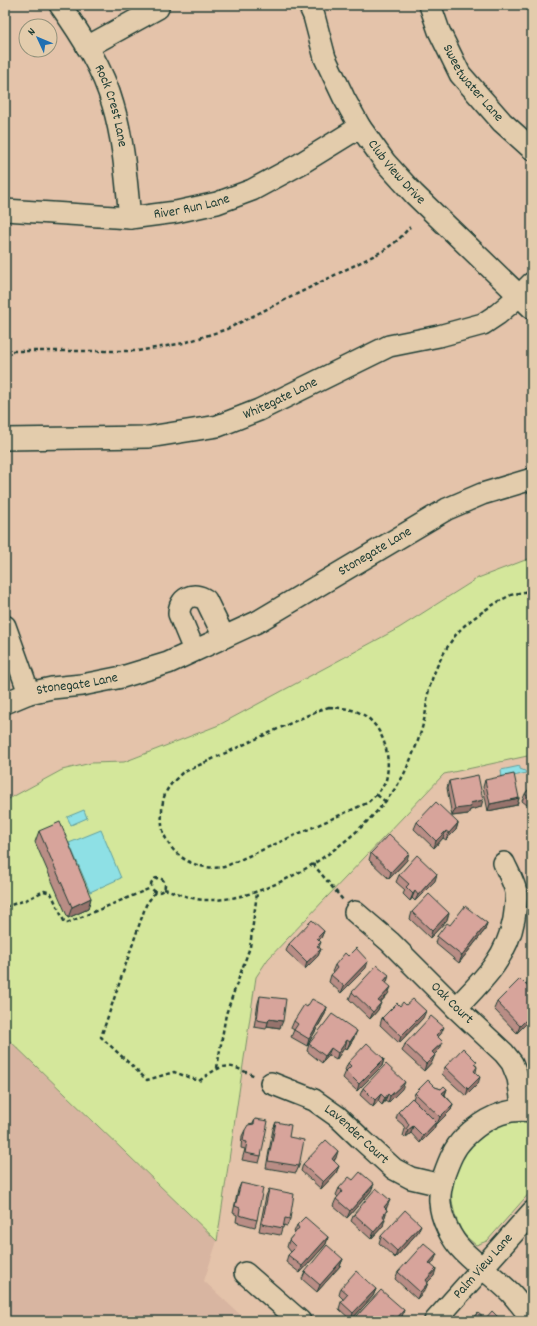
<svg xmlns="http://www.w3.org/2000/svg" width="537" height="1326" viewBox="0 0 537 1326" font-family="Dekko,sans-serif">
<style>
.built{fill:#d8b5a1}
.green{fill:#d4e79b;stroke:#7a9268}
.water{fill:#8ee0e5;stroke:#629f9e}
.lines{fill:none;stroke-linecap:round;stroke-linejoin:round}
.minor-casing{stroke:#1f3d34;stroke-width:24}
.path{stroke:#1f3d34;stroke-width:2.5;stroke-dasharray:4 3;stroke-linecap:butt}
.minor{stroke:#e3ccac;stroke-width:21}
.wall{fill:#b98d85;stroke:#1f3d34}
.shaded-wall{fill:#96736c;stroke:#1f3d34}
.building{fill:#d7a49b;stroke:#1f3d34}
.labels{text-anchor:middle;dominant-baseline:central;stroke-width:3.5;stroke-linejoin:round;paint-order:stroke}
.street-label{font-size:14px;fill:#1f3d34;stroke:#e3ccac}
</style>
<rect width="100%" height="100%" fill="#e4c3aa"/>
<filter id="ink" filterUnits="userSpaceOnUse"><feTurbulence type="fractalNoise" baseFrequency=".025" numOctaves="2"/><feDisplacementMap in="SourceGraphic" scale="8" xChannelSelector="R" yChannelSelector="G"/><feConvolveMatrix kernelMatrix="1 2 1 2 8 2 1 2 1" color-interpolation-filters="sRGB"/></filter>
<g filter="url(#ink)">
<path class="built" d="M5 1036 217 1241 204 1281 247 1321H5Z"/>
<path class="green" d="M528 559H532V755L444 774 268 959 256 977 217 1241 5 1036V801L62 770 91 763 124 762 219 725 399 628 478 578Z
M510 1120H532V1190L487 1241 476 1245C471 1241 464 1235 461 1229 441 1191 454 1150 490 1128 496 1124 504 1122 510 1120Z"/>
<path class="water" d="M520 766V769L525 771 526 773 502 779 501 770Z
M84 810 87 818 71 825 67 817Z
M101 830 121 878 90 892 69 843Z"/>
<g class="lines">
<defs>
<g id="minor">
<path id="s1" d="M60 5C82 36 103 69 113 105 124 142 126 180 130 218"/>
<path id="s2" d="M309 5 314 16 325 58 344 98 360 127 385 162 414 194 532 308"/>
<path id="s3" d="M430 5 439 31 460 74 502 122 532 149"/>
<path d="M87 47 158 8"/>
<path id="s4" d="M5 210 130 218 176 212 217 203 252 190 300 164 360 127"/>
<path id="s5" d="M5 439 149 437 218 426 259 410 389 346 439 336 483 324 498 314 520 295 532 283"/>
<path d="M5 626 29 693"/>
<path d="M194 650 179 614C179 598 193 591 206 600L224 637"/>
<path id="s6" d="M5 703 29 693 52 688 82 685 122 677 168 663 257 622 447 509 482 494 532 479"/>
<path id="s7" d="M355 912 390 942 456 1008 504 1053 512 1063 518 1078 523 1110"/>
<path d="M456 1008C482 981 507 958 514 919 515 911 517 900 516 892 514 882 508 872 504 863"/>
<path id="s8" d="M271 1083 314 1100 338 1117 360 1138 394 1169 411 1178 441 1185"/>
<path d="M532 1111C506 1107 482 1120 464 1138 454 1148 449 1161 444 1175 442 1183 439 1193 440 1202 441 1219 451 1239 463 1251 478 1266 496 1278 511 1293 518 1301 525 1310 532 1319"/>
<path d="M245 1273 300 1321"/>
<path id="s9" d="M435 1321 532 1212"/>
</g>
</defs>
<use href="#minor" class="minor-casing"/>
<path class="path" d="M5 351H138L184 343 227 329 383 251 398 240 410 227
M329 707C340 708 350 708 360 713 383 724 392 756 386 780 383 789 374 797 367 803L224 867C191 872 158 849 162 813 162 806 163 798 166 792 170 784 176 779 182 773L317 711Z
M377 795 386 802
M313 864 343 900
M151 885a7 7 0 1 1 14 0a7 7 0 1 1-14 0Z
M164 889C176 892 193 900 205 900 274 903 372 834 404 774 412 757 420 738 424 720 427 710 426 700 429 690 433 671 446 646 459 631 470 619 496 602 511 595 518 593 525 592 532 590
M155 892 146 905 101 1037 147 1080 174 1072 199 1081C225 1062 226 1063 255 1076
M5 907 26 900 44 891 51 893 64 921 67 923 151 888
M217 1068 226 1014 250 947 257 893"/>
<use href="#minor" class="minor"/>
</g>
<path class="wall" d="M485 780 519 798 517 805 488 811 483 787Z
M449 781 481 807 470 810 468 814 452 816 447 788Z
M532 785V809L522 801 525 794Z
M417 822 458 823 456 830 446 840 443 838 434 848 414 829Z
M39 831 91 898 88 909 68 918 35 842Z
M371 853 407 860 389 879 369 860Z
M399 875 435 881 415 901 412 898 410 901 403 894 405 890 396 882Z
M412 912 447 920 430 938 410 919Z
M487 923 485 930 459 963 435 943 437 936 450 925Z
M324 931 321 938 319 940 321 942 319 947 321 949 318 956 305 969 286 951 289 944Z
M348 956 366 968 341 993 329 982 331 975 333 973 332 972 335 965Z
M532 971V990L530 989 532 991V1018L517 1033 494 1009 497 1002 526 985Z
M389 975 386 983 388 994 380 1003 378 1010 370 1019 349 999 352 992Z
M260 996 280 1028 267 1026 266 1029 254 1027 258 1003Z
M406 1005 423 1018 399 1043 380 1025 382 1018 400 1006Z
M307 1007H327L325 1014 307 1046 291 1037 294 1030 291 1028 294 1021Z
M441 1034 438 1037 440 1049 434 1054 432 1062 424 1071 402 1051 405 1044Z
M354 1038 347 1049 345 1047 336 1060 328 1055 322 1063 307 1051 309 1044Z
M384 1059 382 1066 357 1091 343 1078 346 1071 345 1070 348 1063Z
M476 1065 477 1067 476 1072 478 1084 466 1096 442 1074 445 1067Z
M435 1087 441 1089H447L445 1095 453 1104 451 1110 437 1124 436 1123 434 1129 420 1143 411 1133 406 1137 403 1136 405 1129 403 1125 396 1119 398 1112 413 1099 415 1093Z
M363 1088 402 1089 388 1103 385 1101 382 1105 378 1101 373 1107 360 1095Z
M255 1119 261 1156 259 1163 242 1160 245 1149 241 1148 242 1136 245 1130 253 1124Z
M276 1122 289 1137 299 1166 296 1173 266 1168 273 1129Z
M336 1158 334 1161 339 1166 336 1173 321 1189 301 1171 303 1164Z
M353 1180 371 1191 347 1218 333 1206 336 1199 338 1197 336 1195 339 1188Z
M241 1183 257 1220 255 1227 236 1222 237 1215 233 1213 238 1190Z
M269 1189 290 1219 287 1226 283 1225 280 1235 259 1231 266 1196Z
M387 1207 386 1209 387 1210 384 1218 383 1226 371 1239 351 1221 354 1214Z
M297 1225 328 1237 326 1244 300 1273 286 1262 288 1255 291 1252 287 1247 289 1240 295 1233 294 1232Z
M418 1232 395 1258 379 1243 381 1236Z
M532 1251V1259L530 1257Z
M343 1259 340 1266 317 1292 302 1279 305 1272Z
M434 1261 431 1265 434 1276 428 1282 425 1290 417 1299 395 1279 398 1272Z
M341 1288 376 1289 373 1296 351 1320 339 1309 341 1302 343 1299 339 1295Z
M381 1290 402 1317 398 1321H355L356 1317Z"/>
<path class="shaded-wall" d="M519 798 517 805 488 811 490 804Z
M483 800 481 807 470 810 468 814 452 816 455 809 470 803Z
M458 823 456 830 446 840 449 833Z
M446 831 443 838 434 848 436 841Z
M409 853 407 860 389 879 391 872Z
M437 874 435 881 415 901 418 895Z
M415 891 412 898 410 901 413 894Z
M91 898 88 909 68 918 72 907Z
M449 913 447 920 430 938 432 931Z
M487 923 485 930 459 963 462 956Z
M324 931 321 938 314 945 317 938Z
M321 949 318 956 305 969 307 962Z
M368 961 366 968 341 993 344 986Z
M389 975 387 982 382 988 384 981Z
M391 987 388 994 375 1008 378 1001Z
M381 1003 378 1010 370 1019 373 1012Z
M327 1007 325 1014 307 1046 309 1039Z
M426 1011 423 1018 399 1043 401 1036Z
M532 1014V1018L517 1033 520 1026Z
M269 1019 283 1021 280 1028 267 1026Z
M444 1027 441 1034 433 1042 436 1035Z
M357 1031 354 1038 347 1049 350 1042Z
M347 1040 345 1047 336 1060 338 1053Z
M443 1042 440 1049 430 1059 432 1052Z
M331 1048 328 1055 322 1063 325 1056Z
M435 1055 432 1062 424 1071 426 1064Z
M384 1059 382 1066 357 1091 359 1084Z
M480 1077 478 1084 466 1096 468 1089Z
M405 1082 402 1089 388 1103 390 1096Z
M447 1089 444 1096 442 1093Z
M381 1094 378 1101 373 1107 375 1100Z
M388 1094 385 1101 382 1105 385 1098Z
M453 1104 451 1110 437 1124 440 1117Z
M436 1122 434 1129 420 1143 423 1136Z
M413 1126 411 1133 406 1137 408 1130Z
M338 1151 336 1158 329 1166 332 1159Z
M339 1166 336 1173 321 1189 323 1182Z
M374 1184 371 1191 347 1218 350 1211Z
M390 1200 387 1207 381 1214 384 1207Z
M387 1210 385 1217 380 1223 383 1216Z
M385 1219 383 1226 371 1239 374 1232Z
M421 1225 418 1232 395 1258 397 1251Z
M328 1237 326 1244 300 1273 302 1266Z
M437 1254 434 1261 427 1270 429 1263Z
M343 1259 340 1266 317 1292 320 1285Z
M436 1269 434 1276 423 1287 426 1280Z
M428 1283 425 1290 417 1299 420 1292Z
M376 1289 373 1296 351 1320 353 1313Z
M404 1310 402 1317 398 1321H395L396 1319Z
M392 1316 391 1321H388Z"/>
<path class="building" d="M514 774 519 798 490 804 485 780Z
M478 775 483 800 470 803 471 807 455 809 449 781Z
M532 785V800L525 794Z
M436 802 458 823 449 833 446 831 436 841 417 822Z
M60 822 91 898 72 907 39 831Z
M389 834 409 853 391 872 371 853Z
M417 855 437 874 418 895 415 891 413 894 406 887 409 884 399 875Z
M429 894 449 913 432 931 412 912Z
M465 906 487 923 462 956 437 936 447 923 450 925Z
M312 920 324 931 317 938 321 942 317 946 321 949 307 962 289 944Z
M356 948 368 961 344 986 331 975 337 968 335 965 345 953 348 956Z
M377 965 389 975 384 981 391 987 378 1001 381 1003 373 1012 352 992Z
M532 971V982L528 980Z
M520 979 532 991V1014L520 1026 497 1002Z
M260 996 286 999 283 1021 269 1019 268 1022 257 1020Z
M312 999 327 1007 309 1039 294 1030 298 1024 294 1021 304 1005 307 1007Z
M413 999 426 1011 401 1036 382 1018 397 1003 400 1006 403 1002 406 1005Z
M332 1014 357 1031 350 1042 347 1040 338 1053 331 1048 325 1056 309 1044Z
M431 1016 444 1027 436 1035 443 1042 432 1052 435 1055 426 1064 405 1044Z
M367 1043 384 1059 359 1084 346 1071 351 1066 348 1063Z
M463 1048 477 1062 474 1064 477 1067 474 1071 480 1077 468 1089 445 1067Z
M386 1064 405 1082 390 1096 388 1094 385 1098 381 1094 375 1100 363 1088Z
M428 1080 435 1087 441 1089 444 1086 447 1089 442 1093 453 1104 440 1117 415 1093Z
M412 1098 436 1122 423 1136 413 1126 408 1130 406 1129 409 1125 405 1118 398 1112Z
M255 1119 268 1121 261 1156 245 1153 247 1142 243 1141 245 1130 248 1125 254 1124Z
M276 1122 291 1125 289 1137 304 1140 299 1166 268 1161Z
M326 1140 338 1151 332 1159 339 1166 323 1182 303 1164Z
M360 1172 374 1184 350 1211 336 1199 342 1192 339 1188 349 1177 353 1180Z
M241 1183 263 1188 257 1220 239 1215 240 1208 235 1206Z
M376 1188 390 1200 384 1207 387 1210 383 1216 385 1219 374 1232 354 1214Z
M269 1189 294 1194 290 1219 285 1218 283 1228 262 1224Z
M405 1210 421 1225 397 1251 381 1236Z
M305 1217 328 1237 302 1266 288 1255 296 1247 289 1240 299 1228 297 1225Z
M424 1243 437 1254 429 1263 436 1269 426 1280 428 1283 420 1292 398 1272Z
M327 1245 343 1259 320 1285 305 1272Z
M356 1271 376 1289 353 1313 341 1302 348 1294 341 1288Z
M381 1290 404 1310 396 1319 392 1316 388 1321H384L382 1319 380 1321H360L356 1317Z
M492 1311 502 1321H471L478 1313 485 1319Z"/>
</g>
<g class="labels">
<g class="street-label">
<text stroke="none"><textPath href="#s3" startOffset="90">Sweetwater Lane</textPath></text>
<text stroke="none"><textPath href="#s1" startOffset="114">Rock Crest Lane</textPath></text>
<text stroke="none"><textPath href="#s2" startOffset="191">Club View Drive</textPath></text>
<text stroke="none"><textPath href="#s4" startOffset="188">River Run Lane</textPath></text>
<text stroke="none"><textPath href="#s5" startOffset="282">Whitegate Lane</textPath></text>
<text stroke="none"><textPath href="#s6" startOffset="404">Stonegate Lane</textPath></text>
<text stroke="none"><textPath href="#s6" startOffset="75">Stonegate Lane</textPath></text>
<text stroke="none"><textPath href="#s7" startOffset="133">Oak Court</textPath></text>
<text stroke="none"><textPath href="#s8" startOffset="101">Lavender Court</textPath></text>
<text stroke="none"><textPath href="#s9" startOffset="73">Palm View Lane</textPath></text>
</g>
</g>
<rect width="537" height="1326" fill="none" stroke="#e3ccac" stroke-width="20"/>
<rect x="10" y="10" width="517" height="1306" fill="none" stroke="#1f3d34" stroke-width="1.5" filter="url(#ink)"/>
<g transform="translate(38 38) rotate(314)"><circle r="19" fill="#e3ccac" stroke="#95937c"/>
<path d="M0-3L7 15L0 10L-7 15Z" fill="#1f6fb2"/>
<text y="-6" font-size="11" font-weight="bold" text-anchor="middle" fill="#1f3d34">N</text>
</g>
</svg>
